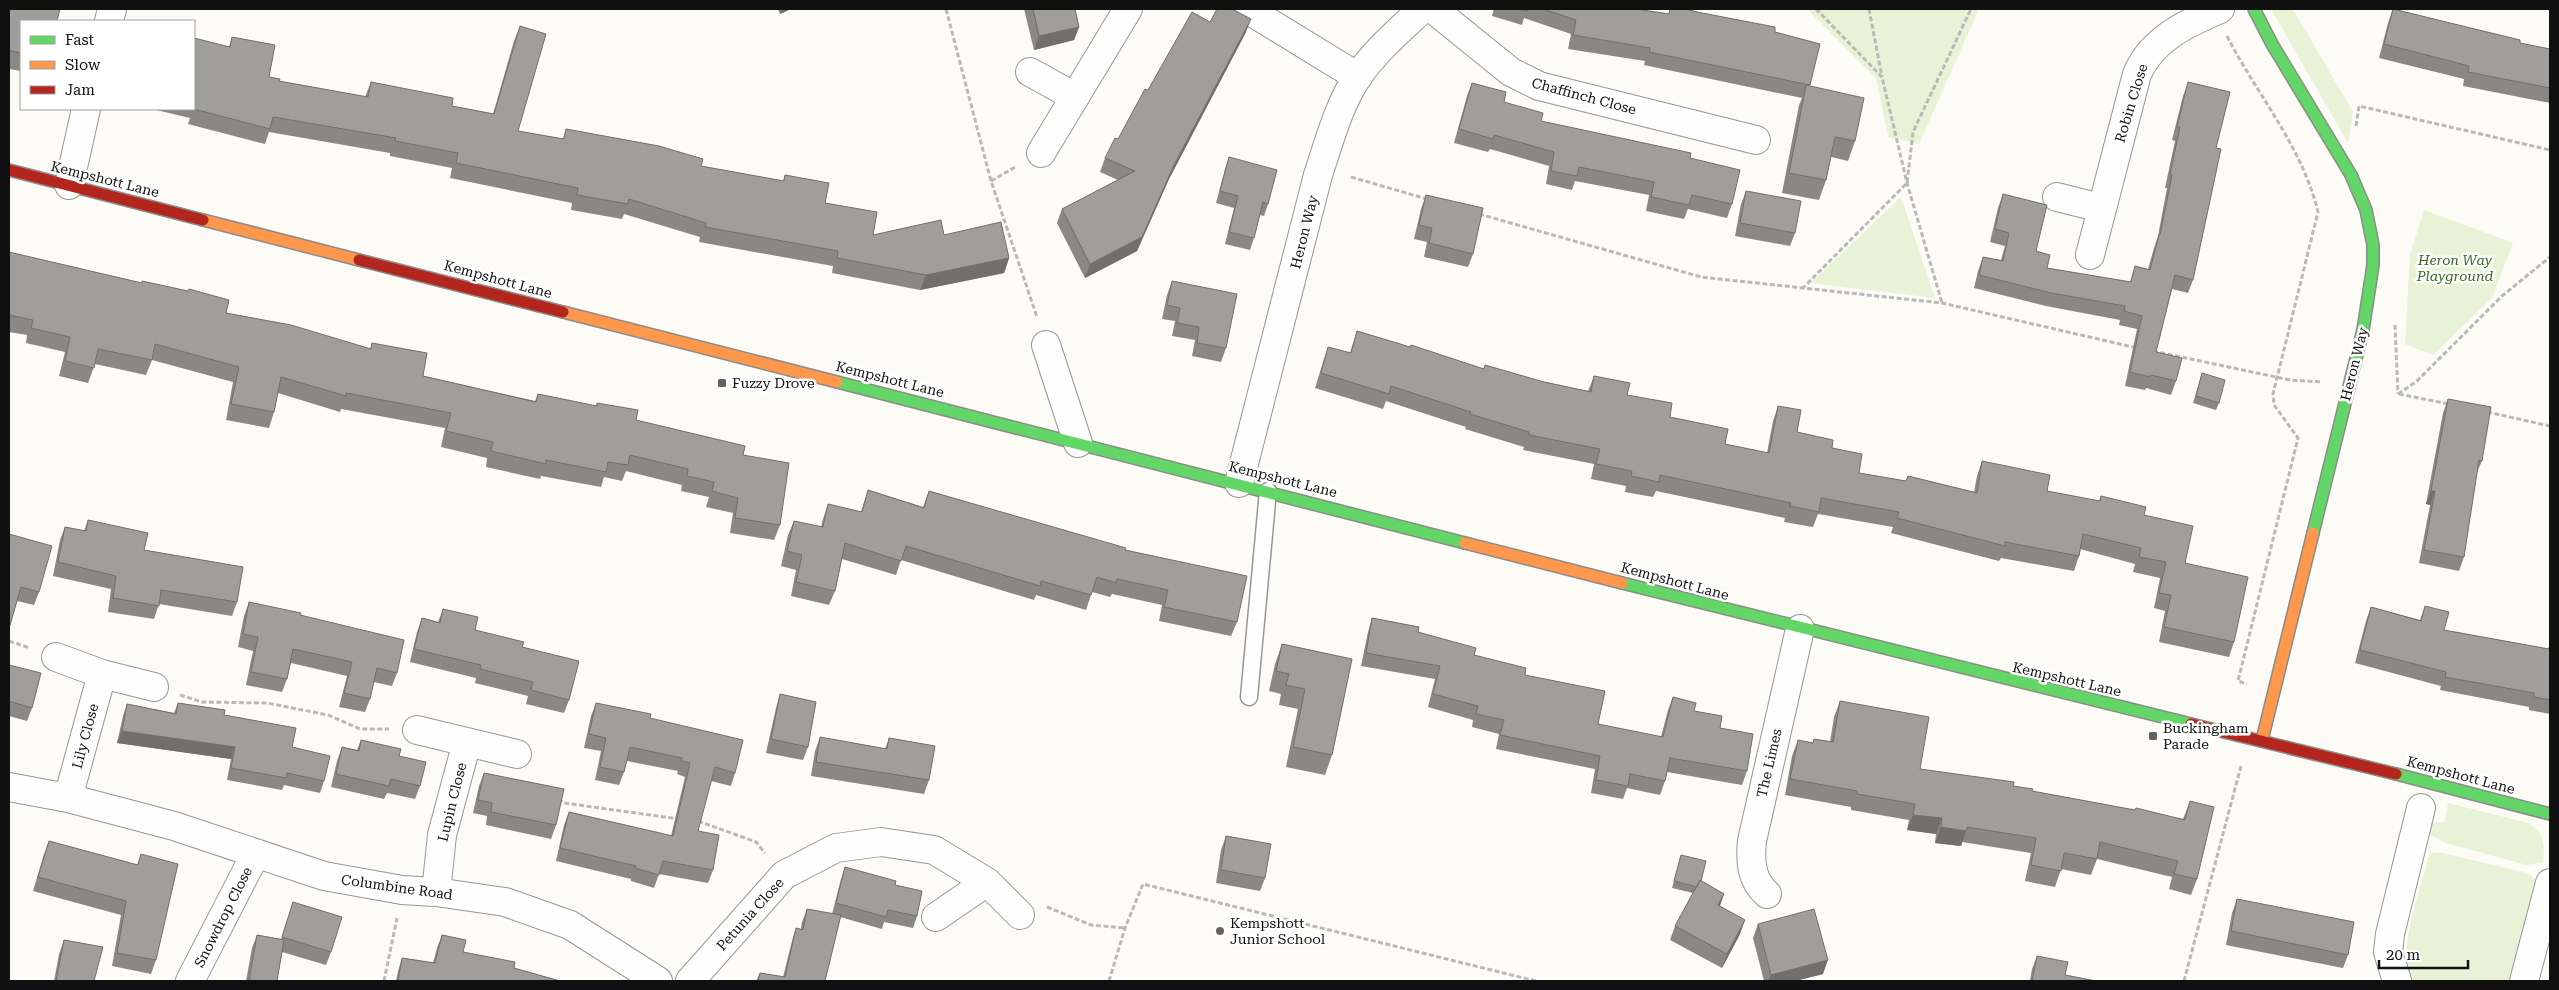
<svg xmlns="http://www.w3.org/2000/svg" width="2559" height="990" viewBox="0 0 2559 990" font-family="'Roboto Serif',serif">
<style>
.green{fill:#e8f2d6}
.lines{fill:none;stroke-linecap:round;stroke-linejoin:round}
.lane-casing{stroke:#969694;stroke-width:19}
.street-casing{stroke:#969694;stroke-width:30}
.fast-casing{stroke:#8d8c8a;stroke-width:14}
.slow-casing{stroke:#8d8c8a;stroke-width:14}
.jam-casing{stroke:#8d8c8a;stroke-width:14}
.path{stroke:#b9b9b8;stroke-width:3;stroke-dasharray:5 2.5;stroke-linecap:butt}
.lane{stroke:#fffefe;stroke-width:16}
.street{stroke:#fffefe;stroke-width:28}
.fast{stroke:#63d668;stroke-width:11}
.slow{stroke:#ff974d;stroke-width:11}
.jam{stroke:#b3261e;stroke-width:11}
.wall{fill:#8a8885}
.shaded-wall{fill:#706f6c}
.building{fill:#a09e9b;stroke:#706f6c}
.poi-dot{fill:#636260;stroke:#fff;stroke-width:2}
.labels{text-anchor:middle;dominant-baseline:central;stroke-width:5;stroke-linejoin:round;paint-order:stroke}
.street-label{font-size:14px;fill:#101010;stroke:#fff}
.park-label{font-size:14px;font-style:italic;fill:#346a1e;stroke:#fff}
.poi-label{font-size:14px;fill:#101010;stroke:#fff;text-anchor:start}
</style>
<rect width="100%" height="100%" fill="#fcfbf6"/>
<path class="green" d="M1807 9H1979L1919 144 1888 137 1876 78Z
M2271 9H2293L2353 112 2348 143Z
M1901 197 1935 298 1811 283Z
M2424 210 2513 243 2492 298 2433 355 2405 344 2410 255Z
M2448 803 2528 823C2544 832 2545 846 2543 862L2527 865 2446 843 2424 832 2431 823 2445 822Z
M2430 853H2442L2527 873 2538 881 2515 972 2511 981H2412C2396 950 2421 888 2430 853Z"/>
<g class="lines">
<defs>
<path id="lane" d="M1249 697 1268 491"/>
<path id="street" d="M1247 9 1358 77
M1433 9 1511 72 1539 86 1756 140
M109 21 112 9
M1030 72 1075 97
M1041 153 1128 9
M69 185 86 109
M2057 197 2101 208
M2090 255 2137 74C2152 39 2187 23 2220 9
M1046 345 1078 443
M1239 483 1318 175C1329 142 1339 104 1358 76 1376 50 1400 30 1422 9
M56 657 102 674 154 687
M417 730 517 754
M9 787 68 798 174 826 324 876 402 890 436 892 505 902 570 925 658 981
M68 798 102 674
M436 892 442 835 467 742
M1767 894C1751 880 1750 861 1752 841L1800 629
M936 917 987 882
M190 981 256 853
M690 981 784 875 836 848 881 842 934 850 987 882 1020 915
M2397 981 2388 952 2390 934 2421 808
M2524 981 2550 883"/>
<path id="fast" d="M2254 9 2272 44 2351 175 2366 210 2373 245V265L2363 330 2313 533
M837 382 1465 543
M1622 583 2191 724
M2396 774 2550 814"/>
<path id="slow" d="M203 220 359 260
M563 312 837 382
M1465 543 1622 583
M2262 740 2313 533"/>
<path id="jam" d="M9 170 203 220
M359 260 563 312
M2191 724 2396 774"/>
</defs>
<use href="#lane" class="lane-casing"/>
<use href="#street" class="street-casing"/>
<use href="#fast" class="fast-casing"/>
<use href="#slow" class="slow-casing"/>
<use href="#jam" class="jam-casing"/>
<path class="path" d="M946 9 991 181 1037 317
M1816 9 1882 77 1907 183 1942 303
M1869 9 1882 77
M2227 36C2257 95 2302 146 2318 212L2273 394 2274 405 2298 438 2238 681 2247 684
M2356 126 2359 106 2550 150
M1351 177 1427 199
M991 181 1017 166
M1479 214 1701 277 1942 303 2137 348
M1802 289 1907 183 1913 132 1971 9
M2395 325 2398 394
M2153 351 2290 380 2322 382
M2398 394 2417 381 2502 296 2550 257
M2399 394 2449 404
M2487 412 2550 426
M9 641 30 648
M180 695 202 702 267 703 328 715 360 729H389
M558 799 564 803 679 819
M698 821 756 842 765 853
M1047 907 1091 925 1125 928
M384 981 397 918
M1109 981 1125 928 1143 884 1536 981
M2184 981 2241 766"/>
<use href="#lane" class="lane"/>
<use href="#street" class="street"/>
<use href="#fast" class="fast"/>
<use href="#slow" class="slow"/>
<use href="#jam" class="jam"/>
</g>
<path class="wall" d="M9 9 21 21V71L9 69Z
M778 9H791L780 14Z
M1024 9H1075L1079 27 1074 40 1034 50Z
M1494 9H1636L1668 14 1670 9H1686L1820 44 1809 86 1855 141 1848 161 1831 157 1826 180 1819 200 1782 193 1799 105 1802 98 1644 65 1645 61 1568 49 1571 34 1524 18 1522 25 1492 16Z
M2393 9 2520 43 2550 49V103L2463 86 2464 79 2379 58 2388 23Z
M1210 22 1246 32 1169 179 1137 251 1085 278 1057 223 1062 209 1118 180 1100 172 1105 158 1118 139 1148 90Z
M520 26 518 131 563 139 566 129 701 166 783 181 785 175 825 203 873 235H944L1009 258 1004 273 920 290 832 273 833 266 699 242 700 237 624 214 622 219 571 210 572 203 450 178 452 168 390 156V153L269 132 265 144 188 124 190 118 152 109H194V38L229 47 232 37 269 77 279 81 365 97 371 82 452 106 493 114 514 41Z
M2188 82 2216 148 2193 280 2188 293 2172 289 2156 352 2176 381 2171 395 2146 388 2145 390 2125 386 2137 329 2119 325 2120 320 2046 306 1974 288 1978 271 1983 257 2001 260 2005 246 1990 242 1998 208 2003 194 2036 251 2047 268 2130 282 2135 266 2148 269 2154 248 2158 236 2167 188H2165L2175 141 2172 140 2183 96Z
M1472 83 1504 102 1541 121 1690 158 1732 204 1727 218 1688 209 1684 219 1646 211 1649 195 1575 181 1572 190 1546 184 1549 166 1490 149 1488 152 1454 143 1467 96Z
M1229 157 1268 204 1264 216 1260 215 1254 238 1250 250 1225 244 1234 208 1216 203 1225 169Z
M1746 191 1795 233 1790 246 1735 236 1741 204Z
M1426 195 1473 254 1468 267 1424 257 1427 242 1414 239 1421 209Z
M9 249V252L226 313 370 349 372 343 423 376 535 401 538 394 596 406 597 403 636 420 743 455 780 525 774 540 730 533 733 513 706 507 709 497 681 491 682 485 626 471 622 481 604 477 601 487 541 476 540 479 486 467 487 458 441 447 445 428 341 409 340 412 278 393 274 412 269 428 226 420 233 382 152 360 146 375 95 364 88 383 59 376 65 352 26 343 27 335 9 332Z
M1172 281 1226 348 1221 362 1192 356 1195 340 1172 336 1175 321 1162 319 1167 295Z
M1357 331 1484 369 1588 391 1594 376 1627 395 1670 417 1725 444 1767 453 1773 421 1778 406 1797 432 1832 448 1859 473 1906 481 1908 476 1974 492 1977 476 1982 461 2047 491 2099 501 2101 496 2144 515 2185 563 2234 642 2229 657 2159 642 2165 611 2154 608 2160 578 2133 572 2135 564 2080 549 2079 556 2074 571 2001 558 1999 561 1891 533 1893 527 1818 514 1813 527 1784 522 1785 518 1656 491 1653 497 1625 492 1626 486 1591 479 1594 464 1523 450 1524 447 1465 429 1466 427 1386 401 1383 409 1315 388 1323 362 1328 347 1350 353Z
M2202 373 2219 403 2216 410 2193 403Z
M2448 399 2482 461 2476 474 2464 557 2459 571 2419 563 2430 505 2426 504 2443 413Z
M868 490 923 507 929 491 1125 550 1237 622 1231 636 1159 621 1162 605 1112 594 1110 597 1092 592 1086 610 1036 595 1034 600 901 560 896 575 842 559 835 591 829 605 791 596 796 570 781 566 788 535 794 521 821 527 823 519 828 504 861 512Z
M88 520 237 602 232 616 159 604 154 619 108 612 111 589 53 576 60 540 65 527 84 531Z
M9 534 39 592 34 605 17 601 9 630Z
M249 602 300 615 397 673 392 686 374 682 370 699 365 712 339 707 347 676 291 663 287 679 282 692 246 685 253 651 238 647 244 616Z
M2425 606 2444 630 2548 649 2550 644V714L2529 710V707L2440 690 2441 686 2355 663 2366 621 2371 607 2420 620Z
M443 609 475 630 522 647 569 700 564 713 526 704 528 696 475 683 476 678 410 662 417 632 422 618 438 622Z
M1372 618 1418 632 1525 675 1598 724 1661 737 1668 710 1673 697 1720 728 1747 771 1742 785 1667 772 1665 781 1660 795 1627 788 1623 799 1591 793 1595 769 1496 749 1499 734 1472 727 1473 720 1428 707 1435 679 1361 666 1368 632Z
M1282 644 1352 659 1332 755 1325 775 1286 767 1298 709 1279 705 1281 694 1269 691 1275 664Z
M9 665 32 708 27 721 9 716Z
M780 694 808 747 803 760 766 753 776 708Z
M1840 701 1920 769 2013 786 2032 791 2183 819 2190 801 2197 879 2191 895 2169 889 2172 877 2097 859 2091 875 2061 869 2055 887 2025 881 2031 853 1962 842 1961 846 1935 843 1936 834 1907 830 1909 820 1851 810V807L1785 795 1792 756 1798 740 1813 743 1830 742 1834 717Z
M178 703 224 715 292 747 324 781 320 793 284 785 282 790 227 780 231 759 117 743 123 716 127 704 174 713Z
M596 703 650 718 735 773 731 786 711 781 698 831 713 870 708 883 659 874 654 888 631 881V879L556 861 564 825 569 812 671 836 685 777 677 774 678 771 627 761 624 772 619 785 595 780 601 751 584 748 591 716Z
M820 737 885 749 889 738 929 780 924 794 811 776 815 751Z
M361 740 399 756 420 786 415 799 387 793 384 799 331 787 337 761 342 747 357 750Z
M484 773 556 825 551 839 486 825 487 816 473 813 479 786Z
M1226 836 1265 878 1260 891 1216 883 1221 850Z
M49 841 137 865 141 854 156 960 151 974 112 966 121 915 33 891 44 854Z
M1681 855 1701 881 1724 894 1720 906 1740 934 1722 968 1670 940 1675 926 1693 893 1672 888Z
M845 867 895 885 917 916 913 928 884 922 882 929 840 917 825 981H756L760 973 783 977 792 941 796 928 801 929 802 922 807 909 832 914 841 879Z
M2237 899 2348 955 2343 968 2226 945 2232 913Z
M293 902 331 952 326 965 282 952 277 981H246L252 948 257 935 281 939Z
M1758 924 1823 974 1795 981H1764L1753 938Z
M442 935 463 952 514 968 560 981H396L398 971 402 958 433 963 437 948Z
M64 940 94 981H54L59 954Z
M2037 956 2065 975 2096 981H2030L2032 969Z"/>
<path class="shaded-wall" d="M782 9H791L780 14Z
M1251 19 1246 32 1169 179 1137 251 1085 278 1090 264 1174 165Z
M1079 27 1074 40 1034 50 1039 36Z
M1009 258 1004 273 920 290 926 275Z
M2431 491H2435L2430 505 2426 504Z
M122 731 235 747 231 759 117 743Z
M1913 815 1942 818 1936 834 1907 830Z
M1941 827 1966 831 1961 846 1935 843Z
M1724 894 1719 907 1718 905Z
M1745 920 1740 934 1722 968 1727 954Z
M1828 960 1823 974 1795 981H1768L1771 975Z"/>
<path class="building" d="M9 9H60L57 21H21V53L9 50Z
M1033 9H1075L1079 27 1039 36Z
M1217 9H1232L1251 19 1174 165 1142 237 1090 264 1062 209 1135 171 1105 158 1115 138 1118 139 1145 89 1148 90 1192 12 1210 22Z
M1518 9H1528L1527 11Z
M1543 9H1636L1669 14 1670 9H1686L1697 12 1775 27V32L1820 44 1810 85 1649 52 1650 48 1573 35 1576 20Z
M2393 9 2520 40V43L2550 49V88L2468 72 2469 66 2384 44Z
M520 26 546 34 518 131 564 139 566 129 659 146 703 159 701 166 784 181 785 175 829 183 825 203 877 212 873 235 941 220 944 235 1001 222 1009 258 926 275 837 258 838 251 705 227 706 223 629 199 628 204 577 195 578 188 456 163 458 153 395 141 396 138 273 117 270 129 194 109 195 103H194V38L230 47 232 37 275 45 269 77 280 79 279 81 368 97 371 82 453 98 452 106 494 114Z
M2188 82 2230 92 2216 148 2221 149 2193 280 2175 275 2156 352 2182 358 2176 381 2151 375 2150 377 2130 372 2142 316 2124 311 2125 306 2051 293 1979 275 1983 257 2003 261 2009 233 1995 229 2003 194 2047 205 2036 251 2050 255 2047 268 2131 282 2135 266 2150 270 2159 235H2160L2172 175 2170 174 2180 127H2177Z
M1472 83 1506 92 1504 102 1543 113 1541 121 1691 153 1690 158 1740 170 1732 204 1692 195 1689 205 1651 197 1654 182 1579 167 1577 176 1551 171 1554 152 1494 135 1493 139 1459 129Z
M1806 85 1864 98 1855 141 1835 137 1826 180 1789 173Z
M1229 157 1277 170 1268 204 1263 202 1254 238 1229 232 1238 196 1220 191Z
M1746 191 1801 201 1795 233 1740 223Z
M1426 195 1483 208 1473 254 1429 243 1432 228 1419 225Z
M9 249V252L142 283V281L188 291 189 289 229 300 226 313 291 325 371 349 372 343 427 353 423 376 536 402 538 394 597 406V403L638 410 636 420 745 446 743 455 789 463 780 525 735 518 738 498 712 491 714 482 687 476 688 469 630 455 628 465 608 462 606 472 546 460V464L491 451 493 442 446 431 451 413 346 393V396L281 377 274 412 231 404 239 367 155 344 152 360 98 349 94 368 65 361 70 337 31 328 33 320 9 315Z
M1172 281 1237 294 1226 348 1197 343 1199 327 1177 323 1180 308 1167 305Z
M1357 331 1410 347 1411 345 1484 369 1485 365 1544 382 1591 392 1594 376 1630 383 1627 395 1672 403 1670 417 1728 429 1725 444 1769 453 1778 406 1801 410 1797 432 1833 440 1832 448 1862 454 1859 473 1906 481 1908 476 1977 493 1982 461 2050 475 2047 491 2100 501 2101 496 2146 507 2144 515 2193 526 2185 563 2248 577 2234 642 2164 627 2171 595 2159 593 2166 562 2139 557 2141 548 2083 534 2079 556 2005 542V546L1897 518 1899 512 1821 498 1819 512 1790 506 1791 503 1660 475 1659 482 1631 476 1632 471 1596 464 1600 449 1529 435V432L1470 414 1471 412 1391 386 1389 394 1321 373 1328 347 1351 353Z
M2202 373 2225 380 2219 403 2196 396Z
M2448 399 2491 407 2482 461 2479 460 2464 557 2424 550 2435 491H2431Z
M868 490 924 508 929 491 1126 548 1125 550 1247 576 1237 622 1164 607 1168 590 1117 579 1116 583 1097 577 1091 595 1041 581 1040 586 906 546 901 561 845 543 835 591 796 582 802 555 787 551 794 521 823 527 828 504 862 512Z
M88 520 148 533 144 550 243 567 237 602 161 590 159 606 113 598 116 576 58 562 65 527 86 531Z
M9 534 52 546 39 592 21 587 10 625H9Z
M249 602 301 613 300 615 404 640 397 673 377 668 370 699 344 693 352 662 293 649 287 679 251 672 258 637 243 634Z
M2425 606 2449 612 2444 630 2549 649 2550 644V700L2534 697V693L2445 677 2446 672 2360 650 2371 607 2421 621Z
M443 609 478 617 475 630 524 642 522 647 579 661 569 700 531 690 533 682 480 669 481 665 414 649 422 618 440 623Z
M1372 618 1419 627 1418 632 1476 648 1474 655 1526 668 1525 675 1605 691 1598 724 1663 737 1673 697 1696 703 1694 711 1722 716 1720 728 1753 734 1747 771 1670 758 1665 781 1630 774 1628 786 1596 780 1600 756 1500 735 1504 720 1476 714 1478 706 1433 694 1440 666 1366 653Z
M1282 644 1352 659 1332 755 1293 747 1305 689 1286 685 1289 674 1276 671Z
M9 665 41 673 32 708 9 701Z
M780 694 816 702 808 747 771 739Z
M1840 701 1929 717 1920 769 2014 782 2013 786 2033 789 2032 791 2135 810 2136 808 2185 820 2190 801 2214 807 2197 879 2174 874 2178 861 2100 842 2097 859 2064 853 2061 871 2031 865 2036 838 1967 827 1966 831 1941 827 1942 818 1913 815 1915 804 1857 794V791L1790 779 1798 740 1813 743 1814 739 1833 742Z
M178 703 225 710 224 715 296 728 292 747 330 756 324 781 287 773 286 778 231 768 235 747 122 731 127 704 176 714Z
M596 703 651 714 650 718 743 740 735 773 715 767 698 831 719 835 713 870 663 861 659 875 635 868 636 866 560 848 569 812 673 836 690 763 681 761 682 758 630 747 624 772 600 767 606 738 589 734Z
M820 737 887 749 889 738 935 746 929 780 816 762Z
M361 740 401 749 399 756 426 762 420 786 391 779 389 786 336 774 342 747 359 751Z
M484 773 564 789 556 825 491 812 492 803 478 800Z
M1226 836 1271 844 1265 878 1221 870Z
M49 841 138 865 141 854 178 864 156 960 117 953 126 901 38 877Z
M1681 855 1706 861 1701 881 1700 880 1697 887 1674 881Z
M845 867 896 881 895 885 922 891 917 916 888 910 886 917 836 903Z
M1700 880 1724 894 1718 905 1745 920 1727 954 1675 926Z
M2237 899 2354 922 2348 955 2231 931Z
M293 902 342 917 331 952 282 937Z
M807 909 841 915 825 981H812L807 980 806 981H758L760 973 785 977 796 928 803 930Z
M1814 909 1828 960 1771 975 1758 924Z
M257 935 284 940 277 981H258L249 980Z
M442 935 466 940 463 952 515 962 514 968 560 981H398L402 958 435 963Z
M64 940 103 947 94 981H56Z
M2037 956 2068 962 2065 975 2096 981H2032Z"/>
<g class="poi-dot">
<rect x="717" y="378" width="10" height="10" rx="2.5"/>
<rect x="2148" y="731" width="10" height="10" rx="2.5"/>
<circle cx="1220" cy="931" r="5"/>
</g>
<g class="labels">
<g class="street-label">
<text transform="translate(1584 96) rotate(15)">Chaffinch Close</text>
<text transform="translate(2131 103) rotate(-73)">Robin Close</text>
<text transform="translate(105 179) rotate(14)">Kempshott Lane</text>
<text transform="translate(1304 232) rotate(-76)">Heron Way</text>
<text transform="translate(498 279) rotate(15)">Kempshott Lane</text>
<text transform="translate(2354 364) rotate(-76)">Heron Way</text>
<text transform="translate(890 379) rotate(14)">Kempshott Lane</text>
<text transform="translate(1283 479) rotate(14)">Kempshott Lane</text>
<text transform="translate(1675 581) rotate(15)">Kempshott Lane</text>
<text transform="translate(2067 679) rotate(13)">Kempshott Lane</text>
<text transform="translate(85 736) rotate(-75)">Lily Close</text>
<text transform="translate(1769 763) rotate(-77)">The Limes</text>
<text transform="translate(2461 775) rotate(15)">Kempshott Lane</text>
<text transform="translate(452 802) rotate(-76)">Lupin Close</text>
<text transform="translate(397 887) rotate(8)">Columbine Road</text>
<text transform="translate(750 914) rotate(-48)">Petunia Close</text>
<text transform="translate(223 917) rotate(-63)">Snowdrop Close</text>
</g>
<g class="park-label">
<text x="2455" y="260">Heron Way<tspan x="2455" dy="16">Playground</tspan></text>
</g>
<g class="poi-label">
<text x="732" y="383">Fuzzy Drove</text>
<text x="2163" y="728">Buckingham<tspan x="2163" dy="16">Parade</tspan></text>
<text x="1230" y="923">Kempshott<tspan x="1230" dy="16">Junior School</tspan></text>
</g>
</g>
<rect width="2559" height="990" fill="none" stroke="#101010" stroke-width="20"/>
<rect x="20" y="20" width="175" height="90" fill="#ffffff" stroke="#9f9f9f"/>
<rect x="30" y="36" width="25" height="8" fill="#63d668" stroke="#9f9f9f"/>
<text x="65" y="45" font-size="15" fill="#101010">Fast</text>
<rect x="30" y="61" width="25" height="8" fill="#ff974d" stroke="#9f9f9f"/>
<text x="65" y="70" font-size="15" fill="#101010">Slow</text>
<rect x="30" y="86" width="25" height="8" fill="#b3261e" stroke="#9f9f9f"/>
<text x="65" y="95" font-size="15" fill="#101010">Jam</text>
<path d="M2379 960v8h89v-8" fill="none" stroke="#101010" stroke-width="2.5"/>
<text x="2386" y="960" font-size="15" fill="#101010" stroke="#ffffff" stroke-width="4" paint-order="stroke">20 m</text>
</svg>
